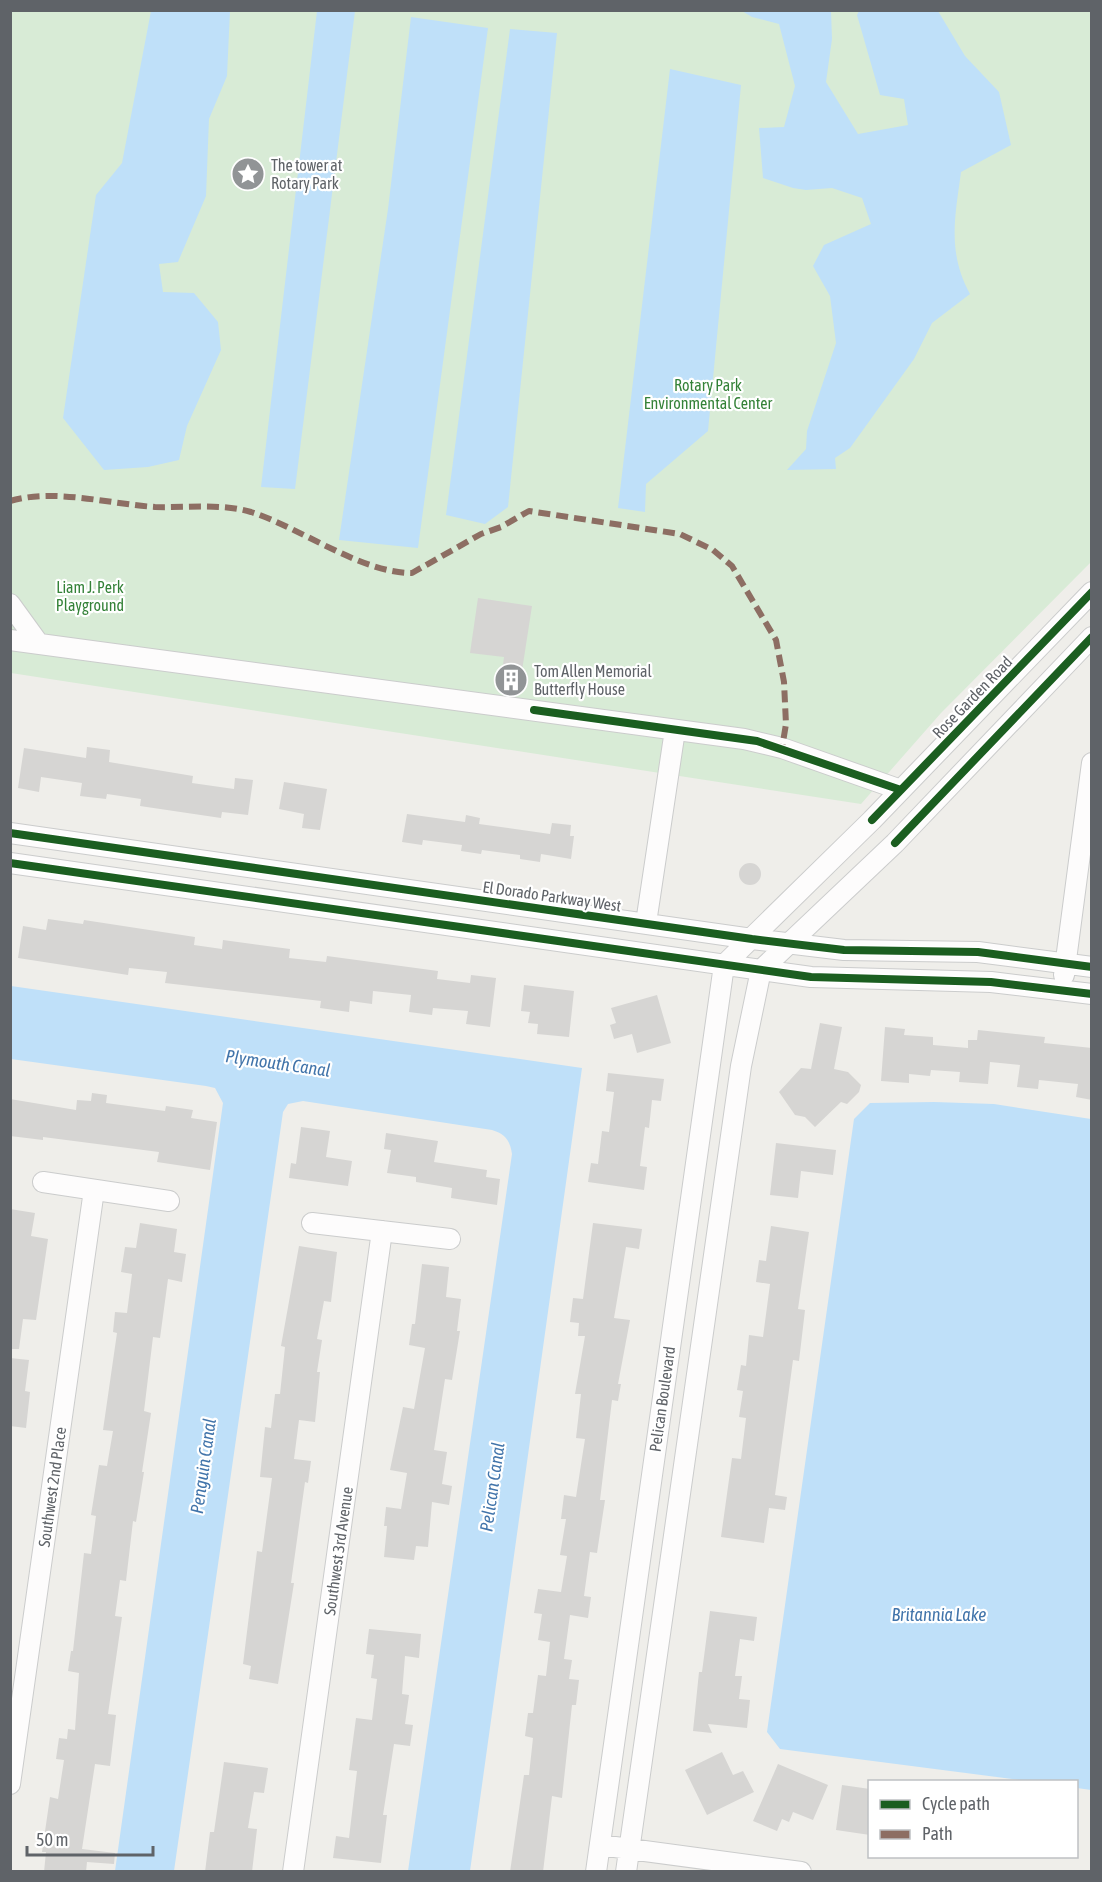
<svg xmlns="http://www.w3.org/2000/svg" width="1102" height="1882" viewBox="0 0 1102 1882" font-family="'Asap Condensed',sans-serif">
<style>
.green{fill:#d8ebd6}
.water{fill:#bfe0f9}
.building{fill:#d6d5d3}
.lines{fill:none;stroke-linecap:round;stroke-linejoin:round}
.minor-casing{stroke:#cbcccc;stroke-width:22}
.minor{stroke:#fdfcfc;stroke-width:20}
.quiet{stroke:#8d6e63;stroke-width:6;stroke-dasharray:12 6;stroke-linecap:butt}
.cycleway-casing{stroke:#fff;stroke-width:11}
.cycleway{stroke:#1b5e20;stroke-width:8}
.labels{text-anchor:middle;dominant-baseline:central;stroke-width:4.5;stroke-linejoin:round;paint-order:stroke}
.poi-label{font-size:16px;fill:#5f6368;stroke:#fff;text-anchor:start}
.park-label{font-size:16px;fill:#348238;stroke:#fff}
.street-label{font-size:16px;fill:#5f6368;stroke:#fff}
.water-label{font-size:18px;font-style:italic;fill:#4174aa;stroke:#fff}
</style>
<rect width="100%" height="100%" fill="#efeeea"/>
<path class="green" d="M10 11H1091V562L941 713 861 804 11 673Z"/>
<path class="water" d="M151 11H230L227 76 209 119 206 196 178 262 159 264 163 292 194 293 218 322 221 350 187 426 179 460 148 467 104 470 63 418 96 195 122 163Z
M317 11H355L295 489 261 487Z
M742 11H831L832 39 826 82 858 134 908 125 904 99 880 95 857 15 859 11H938L965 56 999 92 1011 145 961 172C955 217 947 252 970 294L932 323 914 359 850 448 835 458 836 469 787 470 806 449 807 431 836 343 830 296 813 266 824 245 871 224 862 198 832 188 806 190 793 188 763 178 759 128 784 127 795 86 779 24 752 17Z
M411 17 488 28 418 548 339 540 388 209Z
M510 29 557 33 508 507 485 524 446 515Z
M670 69 741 85 708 431 646 484 645 512 618 508Z
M11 986 582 1068 470 1871H408L512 1154C510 1140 505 1134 492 1130L303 1101 288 1104 283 1112 174 1871H115L223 1103 215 1088 206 1086 11 1059Z
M934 1102 994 1104 1091 1119V1790L1077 1788 1076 1782 1028 1781 780 1749 767 1732 854 1119 870 1103Z"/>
<path class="building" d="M478 598 532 606 519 690 500 688 504 657 470 653Z
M87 747 110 750 109 762 193 776 192 783 234 789 235 778 253 780 248 815 222 812 221 818 140 806 141 799 107 794 106 799 80 796 82 783 41 777 39 792 18 788 24 748 86 758Z
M284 782 327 789 320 830 302 828 304 814 279 809Z
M407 814 465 822 466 815 480 818 479 824 550 834 552 823 571 825 570 836H574L571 859 541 854 540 862 520 859V855L482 850 481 854 461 851 462 845 423 840 422 845 402 842Z
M739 874a11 11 0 1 1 22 0a11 11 0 1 1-22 0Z
M48 919 83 924 84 920 195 937 194 945 222 949 223 940 290 949 289 958 326 962 327 956 438 971 437 979 470 983 471 975 496 978 490 1027 466 1024 468 1011 433 1008 432 1015 409 1012 411 995 373 991 372 1004 350 1001 349 1012 320 1008 321 1001 165 983 167 972 129 968 128 975 18 958 23 926 46 930Z
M524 985 574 991 569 1037 537 1034 538 1024 528 1023 530 1012 521 1011Z
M657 995 671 1043 637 1053 632 1034 614 1039 610 1025 616 1023 611 1008Z
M820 1023 842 1027 834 1069 848 1072 861 1085 859 1092 847 1104 841 1102 815 1127 805 1117 795 1115 779 1092 801 1068 811 1069Z
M885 1027 905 1029 904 1035 933 1037V1045L968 1048V1040H977L978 1030 1045 1037 1044 1043 1092 1048V1100L1076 1097 1078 1084 1039 1080 1038 1089 1017 1087 1020 1065 990 1062 988 1084 959 1082 960 1072 931 1070 930 1076 909 1074V1083L881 1081Z
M608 1073 664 1079 661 1101 652 1100 649 1128 645 1127 640 1166 647 1167 644 1190 588 1182 591 1163 598 1164 602 1131 609 1132 614 1092 606 1091Z
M92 1093 107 1095 106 1103 165 1111 166 1106 193 1110 191 1118 217 1122 210 1170 157 1162 159 1152 43 1137V1140L10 1136V1099L76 1110 77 1100 91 1101Z
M301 1127 330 1131 326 1157 352 1161 348 1186 289 1178 291 1163 296 1164Z
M386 1133 438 1141 434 1162 487 1170 486 1177 500 1179 497 1205 451 1198 452 1188 416 1182V1177L387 1173 391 1150 384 1149Z
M776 1143 836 1150 833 1175 801 1171 798 1198 770 1195Z
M10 1209 35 1213 31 1236 48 1239 36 1320 23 1319 19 1349H10Z
M140 1223 177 1229 174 1252 186 1254 182 1282 168 1279 160 1338 153 1337 144 1411 151 1413 142 1472H144L136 1522 133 1521 126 1581 120 1580 115 1616 122 1617 108 1714 116 1715 110 1766 95 1764 82 1849 115 1853 114 1864 87 1862 86 1872H44L46 1852H42L50 1797 58 1799 64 1760 56 1759 59 1738 67 1739 68 1729 75 1730 79 1673 68 1671 71 1651H73L84 1553 91 1554 96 1516 91 1515 99 1465 107 1466 113 1431 103 1430 117 1333 113 1332 115 1312 127 1313 132 1274 121 1272 125 1247 136 1248Z
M593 1223 642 1229 639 1249 626 1247 614 1318 630 1320 618 1384H621L618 1401 612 1400 600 1500H605L597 1553 590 1552 584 1596 591 1597 588 1618 570 1615 564 1659 572 1660 569 1679 579 1680 576 1705H572L562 1798 552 1796 543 1872H510L524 1775H529L533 1738 525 1736 528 1713H533L538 1675 546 1676 550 1642 538 1640 542 1614 534 1613 538 1589 561 1592 567 1556 560 1555 566 1519H561L564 1495 576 1497 582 1458 585 1439 576 1438 581 1394H575L585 1336H578L579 1323 570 1322 573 1298 583 1299Z
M771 1226 809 1232 798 1309 805 1310 799 1361 793 1360 775 1495 787 1497 785 1510 769 1508 764 1543 721 1537 732 1458 741 1459 746 1418 739 1417 743 1391 737 1390 741 1365 746 1366 749 1335 763 1337 770 1284 756 1282 759 1260 766 1261Z
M299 1246 337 1252 331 1302 324 1301 317 1339 322 1340 317 1372H320L315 1422 299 1420 294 1459 311 1461 308 1483 305 1482 291 1583H294L278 1684 249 1679 251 1666 243 1664 257 1551 262 1552 272 1478 260 1477 265 1427 271 1428 275 1394H280L285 1347 281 1346Z
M422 1264 449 1267 446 1297 461 1299 457 1331H460L452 1380 445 1379 434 1450 447 1452 442 1484 452 1486 449 1505 432 1502 428 1547 416 1546 414 1560 384 1557 387 1526H384L386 1507 401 1509 407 1473 390 1470 403 1407 414 1409 425 1348 409 1345 412 1324H415Z
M10 1358 29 1360 25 1391 30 1392 26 1428 10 1426Z
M710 1611 757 1617 754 1641 740 1639 735 1676H742L739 1699 750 1700 747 1728 708 1724 712 1733 693 1731 699 1672H702Z
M369 1629 421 1634 419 1658 405 1656 402 1694 409 1695 405 1724 413 1725 410 1746 394 1744 383 1815H387L381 1863 333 1858 336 1836 349 1838 357 1771 349 1770 356 1718 372 1720 377 1679 371 1678 374 1655 366 1654Z
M722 1752 733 1775 743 1771 754 1792 707 1815 685 1770Z
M224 1762 268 1768 264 1793 254 1792 248 1828 257 1829 252 1872H205L210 1832H214Z
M778 1764 828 1785 813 1820 793 1812 789 1822 782 1819 777 1831 753 1821Z
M842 1785 870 1789V1835L836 1830Z"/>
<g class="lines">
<defs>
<path id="minor" d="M10 604 39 644
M10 640 744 739 782 748 901 790
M10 833 752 939 844 950 978 952 1092 967
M10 863 811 977 991 982 1092 994
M646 923 675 730
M1064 975 1092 763
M43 1182 169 1201
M312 1223 450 1239
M10 1784 94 1190
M600 1845 801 1872
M293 1872 382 1231
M596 1872 724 965 872 820 1092 592
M626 1872 741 1066 761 970 895 843 1092 637"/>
</defs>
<use href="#minor" class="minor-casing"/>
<use href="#minor" class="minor"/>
<path class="quiet" d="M10 501C55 488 109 504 155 507 187 508 220 503 251 512 301 528 361 573 412 573L481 534 501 527 529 511 680 534 713 550 732 566 776 640 784 682 786 724 782 748"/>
<defs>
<path id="cycleway" d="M534 710 757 741 901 790
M872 820 1092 592
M10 833 752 939 844 950 978 952 1092 967
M895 843 1092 637
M10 863 811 977 991 982 1092 994"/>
</defs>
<use href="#cycleway" class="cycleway-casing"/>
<use href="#cycleway" class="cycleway"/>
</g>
<defs>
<symbol id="sight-disc" viewBox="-11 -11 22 22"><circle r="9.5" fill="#919496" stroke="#fff"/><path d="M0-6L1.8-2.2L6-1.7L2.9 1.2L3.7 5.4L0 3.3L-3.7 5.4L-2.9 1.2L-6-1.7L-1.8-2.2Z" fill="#fff"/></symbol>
<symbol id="building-disc" viewBox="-11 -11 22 22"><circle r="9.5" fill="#919496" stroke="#fff"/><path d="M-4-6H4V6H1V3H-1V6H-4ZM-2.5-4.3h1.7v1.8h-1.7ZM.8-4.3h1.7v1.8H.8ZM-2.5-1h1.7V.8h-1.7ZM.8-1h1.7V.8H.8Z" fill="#fff"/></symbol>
</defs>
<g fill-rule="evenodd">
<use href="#sight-disc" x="229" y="155" width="38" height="38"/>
<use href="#building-disc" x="492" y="661" width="38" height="38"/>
</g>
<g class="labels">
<g class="poi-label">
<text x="271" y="165">The tower at<tspan x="271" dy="18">Rotary Park</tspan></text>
<text x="534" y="671">Tom Allen Memorial<tspan x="534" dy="18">Butterfly House</tspan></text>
</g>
<g class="park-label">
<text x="708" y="385">Rotary Park<tspan x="708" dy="18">Environmental Center</tspan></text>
<text x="90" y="587">Liam J. Perk<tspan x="90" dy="18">Playground</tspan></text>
</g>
<g class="street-label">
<text transform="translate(972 697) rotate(-46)">Rose Garden Road</text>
<text transform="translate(552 896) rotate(8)">El Dorado Parkway West</text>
<text transform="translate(662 1399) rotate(-82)">Pelican Boulevard</text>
<text transform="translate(52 1487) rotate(-82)">Southwest 2nd Place</text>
<text transform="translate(338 1551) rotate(-82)">Southwest 3rd Avenue</text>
</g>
<g class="water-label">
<text transform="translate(278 1063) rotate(8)">Plymouth Canal</text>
<text transform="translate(203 1466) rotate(-82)">Penguin Canal</text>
<text transform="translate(492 1487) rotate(-82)">Pelican Canal</text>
<text x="939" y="1614">Britannia Lake</text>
</g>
</g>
<rect width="1102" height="1882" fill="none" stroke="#5f6368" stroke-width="24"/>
<rect x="868" y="1780" width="210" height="78" fill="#ffffff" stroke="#bfc1c3" stroke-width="1.5"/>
<rect x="880" y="1800" width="30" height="9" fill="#1b5e20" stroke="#bfc1c3" stroke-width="1.5"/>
<text x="922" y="1810" font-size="18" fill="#5f6368">Cycle path</text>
<rect x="880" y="1830" width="30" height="9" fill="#8d6e63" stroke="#bfc1c3" stroke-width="1.5"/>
<text x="922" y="1840" font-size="18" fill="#5f6368">Path</text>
<path d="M27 1846v9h126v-9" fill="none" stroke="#5f6368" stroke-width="3"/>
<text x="36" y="1846" font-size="18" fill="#5f6368" stroke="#ffffff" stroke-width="4.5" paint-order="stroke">50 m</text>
</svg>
